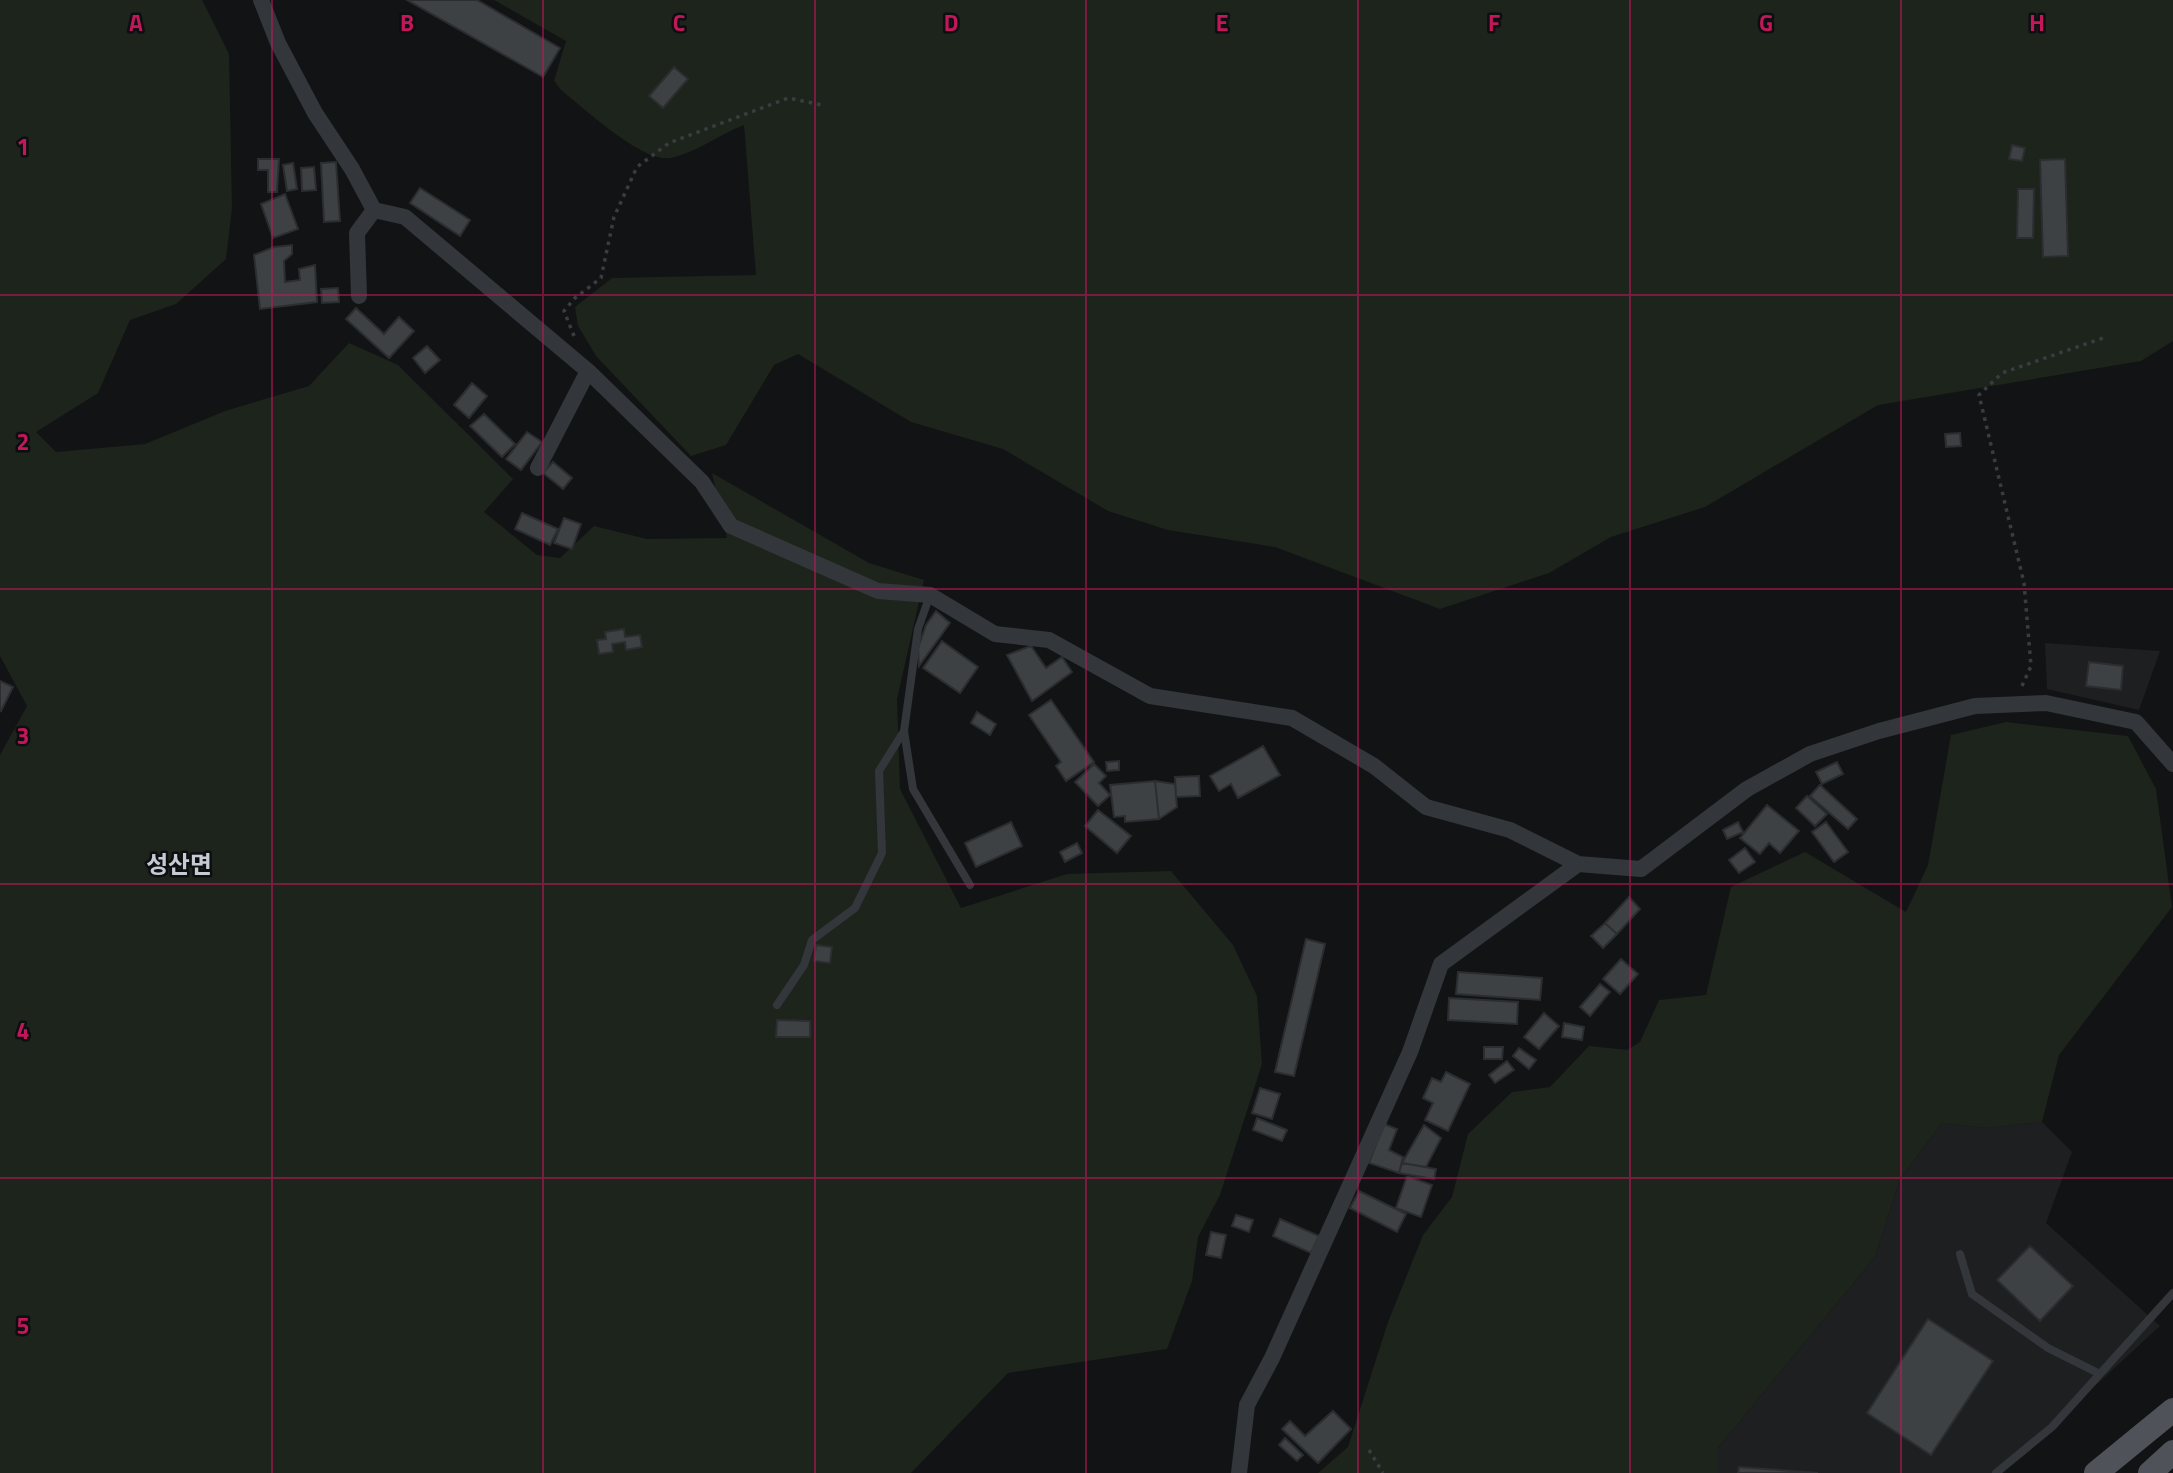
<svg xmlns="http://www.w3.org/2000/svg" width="2173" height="1473" viewBox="0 0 2173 1473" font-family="'Titillium Web','Noto Sans KR',sans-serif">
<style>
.built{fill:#1e1f21}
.green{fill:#1d241c}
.building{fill:#3e4144;stroke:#2c2d30;stroke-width:2}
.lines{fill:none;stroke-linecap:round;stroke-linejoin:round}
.path{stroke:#393d41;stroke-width:3.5;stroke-dasharray:3.5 5;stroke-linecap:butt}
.lane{stroke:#33363a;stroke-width:8}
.street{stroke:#33363a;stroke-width:16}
.primary{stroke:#4f5359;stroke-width:24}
.grid{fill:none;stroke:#c2185b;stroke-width:2;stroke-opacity:0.55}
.labels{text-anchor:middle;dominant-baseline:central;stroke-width:5;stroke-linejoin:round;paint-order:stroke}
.district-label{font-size:24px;font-weight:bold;fill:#c4cbd2;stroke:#0d0e0f}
.grid-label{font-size:23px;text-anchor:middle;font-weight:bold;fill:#c2185b;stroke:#0d0e0f;stroke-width:5;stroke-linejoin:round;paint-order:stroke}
</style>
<rect width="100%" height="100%" fill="#121314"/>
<path class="built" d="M2045 643 2160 651 2139 710 2047 689Z
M2042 1122 2072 1152 2046 1223 2160 1326 2001 1473H1718V1448L1875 1257 1900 1179 1942 1123 1984 1128Z"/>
<path class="green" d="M0 0H202L229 54 232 208 226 259 176 304 130 320 98 393 36 432 56 452 145 444 225 411 309 386 349 343 398 365 513 479 484 512 537 555 560 558 594 526 647 539 727 538 712 473 869 563 924 580 897 699 900 789 961 908 1067 874 1171 871 1233 945 1257 996 1262 1064 1220 1195 1198 1237 1192 1281 1167 1349 1008 1373 911 1473H0V755L27 706 0 656Z
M494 0H2173V341L2141 361 1878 405 1705 507 1611 537 1549 573 1440 609 1275 547 1168 530 1108 511 1003 449 911 422 798 354 774 365 726 445 691 456 596 356 578 326 575 307 612 278 756 275 744 125C720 134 696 153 670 158 641 162 584 108 561 90L554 81 566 41Z
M2006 722 2128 736 2156 789 2172 907 2059 1055 2042 1122 1984 1128 1942 1123 1900 1179 1875 1257 1718 1448V1473H1318L1348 1447 1388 1322 1423 1235 1452 1197 1468 1134 1512 1092 1550 1087 1589 1046 1627 1050 1640 1042 1659 1000 1706 995 1731 887 1805 852 1906 912 1928 865 1951 735Z"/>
<path class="building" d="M407 0H477L560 48 543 77Z
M674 67 688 79 663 108 649 96Z
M2012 145 2025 148 2022 161 2009 159Z
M258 159H279L277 192H268V170H258Z
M2065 159 2068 256 2043 257 2040 160Z
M336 162 340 221 324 222 321 163Z
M293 163 297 189 287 191 283 165Z
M314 167 316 190 302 191 301 168Z
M420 188 470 220 460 236 410 203Z
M2018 189H2034L2033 238H2017Z
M285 194 298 229 273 238 261 204Z
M292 245V254L284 261 285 282 300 280 299 269 315 265 317 302 260 309 254 255 274 247Z
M338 288 339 302 322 303 321 289Z
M356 308 384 334 399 317 414 331 389 358 346 319Z
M427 346 440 360 425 373 413 358Z
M472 383 487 396 469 418 454 405Z
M484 414 515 444 502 457 470 426Z
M527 432 542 442 521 470 506 459Z
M1960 433 1961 446 1946 447 1945 434Z
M553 462 572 478 563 489 543 473Z
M522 513 558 529 550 545 515 529Z
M564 518 581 524 572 549 554 543Z
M936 611 950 623 919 666 918 648 926 625Z
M624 629 625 637 640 635 642 647 626 650 625 642 612 644 613 652 599 654 597 640 606 639 605 632Z
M942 641 978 667 960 693 923 668Z
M1031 646 1046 668 1062 657 1072 672 1032 701 1007 655Z
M2089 662 2123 666 2121 690 2086 686Z
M0 681 13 687 1 711 0 710Z
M1051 700 1094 762 1066 781 1056 766 1061 762 1029 715Z
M977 712 996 724 990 735 971 723Z
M1263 746 1280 775 1238 798 1231 784 1219 791 1210 776Z
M1119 761V770L1107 771 1106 762Z
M1837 762 1843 774 1822 784 1816 772Z
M1094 764 1106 776 1099 783 1110 795 1098 806 1075 782Z
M1199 776 1200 796 1176 797 1175 777Z
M1155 781 1175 784 1177 807 1159 819Z
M1155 781 1159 819 1125 822V816L1114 817 1110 785Z
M1820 785 1857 819 1848 829 1810 796Z
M1807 796 1827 814 1815 826 1796 808Z
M1767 805 1799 831 1780 853 1769 843 1760 854 1740 838Z
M1098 810 1131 836 1117 853 1085 826Z
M1011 822 1022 846 976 867 965 843Z
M1738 822 1743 832 1727 839 1723 830Z
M1826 822 1848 852 1834 862 1812 832Z
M1077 843 1082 853 1065 862 1060 852Z
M1745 848 1755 862 1739 873 1729 860Z
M1629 897 1640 909 1617 934 1605 923Z
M1605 923 1617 934 1603 948 1591 936Z
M1306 939 1325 944 1294 1076 1275 1072Z
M816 945 832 947 830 963 814 961Z
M1621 959 1638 974 1620 994 1603 979Z
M1458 972 1542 978 1540 1000 1456 994Z
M1600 984 1610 992 1590 1016 1580 1007Z
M1449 998 1518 1002 1517 1024 1448 1020Z
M1544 1013 1559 1026 1539 1049 1524 1037Z
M777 1020 810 1021V1037H776Z
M1564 1023 1584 1027 1582 1040 1562 1037Z
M1484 1047H1503L1502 1059H1484Z
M1519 1048 1536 1060 1529 1069 1513 1056Z
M1507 1061 1514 1070 1495 1083 1489 1075Z
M1446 1072 1470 1084 1448 1131 1425 1120 1433 1103 1423 1098 1432 1078 1441 1082Z
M1260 1088 1280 1094 1272 1119 1252 1113Z
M1257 1118 1287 1130 1282 1141 1253 1130Z
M1384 1124 1397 1129 1389 1150 1403 1157 1399 1173 1369 1163Z
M1424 1125 1441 1138 1426 1167 1402 1163Z
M1402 1163 1436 1169 1434 1179 1399 1173Z
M1407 1176 1432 1185 1421 1217 1396 1208Z
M1359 1191 1406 1214 1397 1232 1350 1208Z
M1236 1215 1253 1220 1249 1232 1232 1226Z
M1280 1219 1319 1236 1311 1253 1273 1236Z
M1211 1232 1226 1235 1221 1258 1206 1255Z
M2030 1246 2073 1286 2040 1321 1997 1280Z
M1928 1319 1993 1361 1931 1455 1867 1413Z
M1333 1411 1351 1429 1318 1463 1282 1429 1290 1421 1305 1436Z
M1285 1438 1303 1455 1297 1461 1279 1445Z
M1739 1467 1818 1473H1738Z"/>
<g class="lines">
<path class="path" d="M574 336 564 311 575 298 601 278 614 217 637 167 669 143 788 98 822 105
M2022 686 2031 666 2024 583 1979 395 2002 373 2103 338
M1369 1450 1383 1473"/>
<path class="lane" d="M930 595 918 629 904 731 913 789 970 885
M777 1005 804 965 812 940 855 908 882 853 879 771 904 731
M1960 1254 1972 1294 2048 1348 2100 1374
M1996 1473 2052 1427 2173 1293"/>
<path class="street" d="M261 0 278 43 315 113 352 169 374 210 405 217 588 371 702 482 731 526 878 591 930 595 995 634 1049 640 1150 696 1292 718 1374 766 1426 807 1510 830 1578 864
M359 296 357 233 374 210
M538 468 588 371
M1239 1473 1247 1405 1272 1358 1410 1052 1441 964 1578 864 1641 869 1747 789 1810 754 1879 731 1975 706 2046 703 2136 722 2173 764"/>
<path class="primary" d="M2096 1473 2173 1410
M2150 1473 2173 1452"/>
</g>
<path class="grid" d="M272 0V1473M543 0V1473M815 0V1473M1086 0V1473M1358 0V1473M1630 0V1473M1901 0V1473M0 295H2173M0 589H2173M0 884H2173M0 1178H2173"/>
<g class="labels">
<g class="district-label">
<text x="179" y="864">성산면</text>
</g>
</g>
<g class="grid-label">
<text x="136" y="31">A</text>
<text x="407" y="31">B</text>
<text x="679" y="31">C</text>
<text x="951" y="31">D</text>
<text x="1222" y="31">E</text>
<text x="1494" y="31">F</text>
<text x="1766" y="31">G</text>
<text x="2037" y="31">H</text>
<text x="23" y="155">1</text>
<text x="23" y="450">2</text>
<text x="23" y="744">3</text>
<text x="23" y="1039">4</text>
<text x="23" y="1334">5</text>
</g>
</svg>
